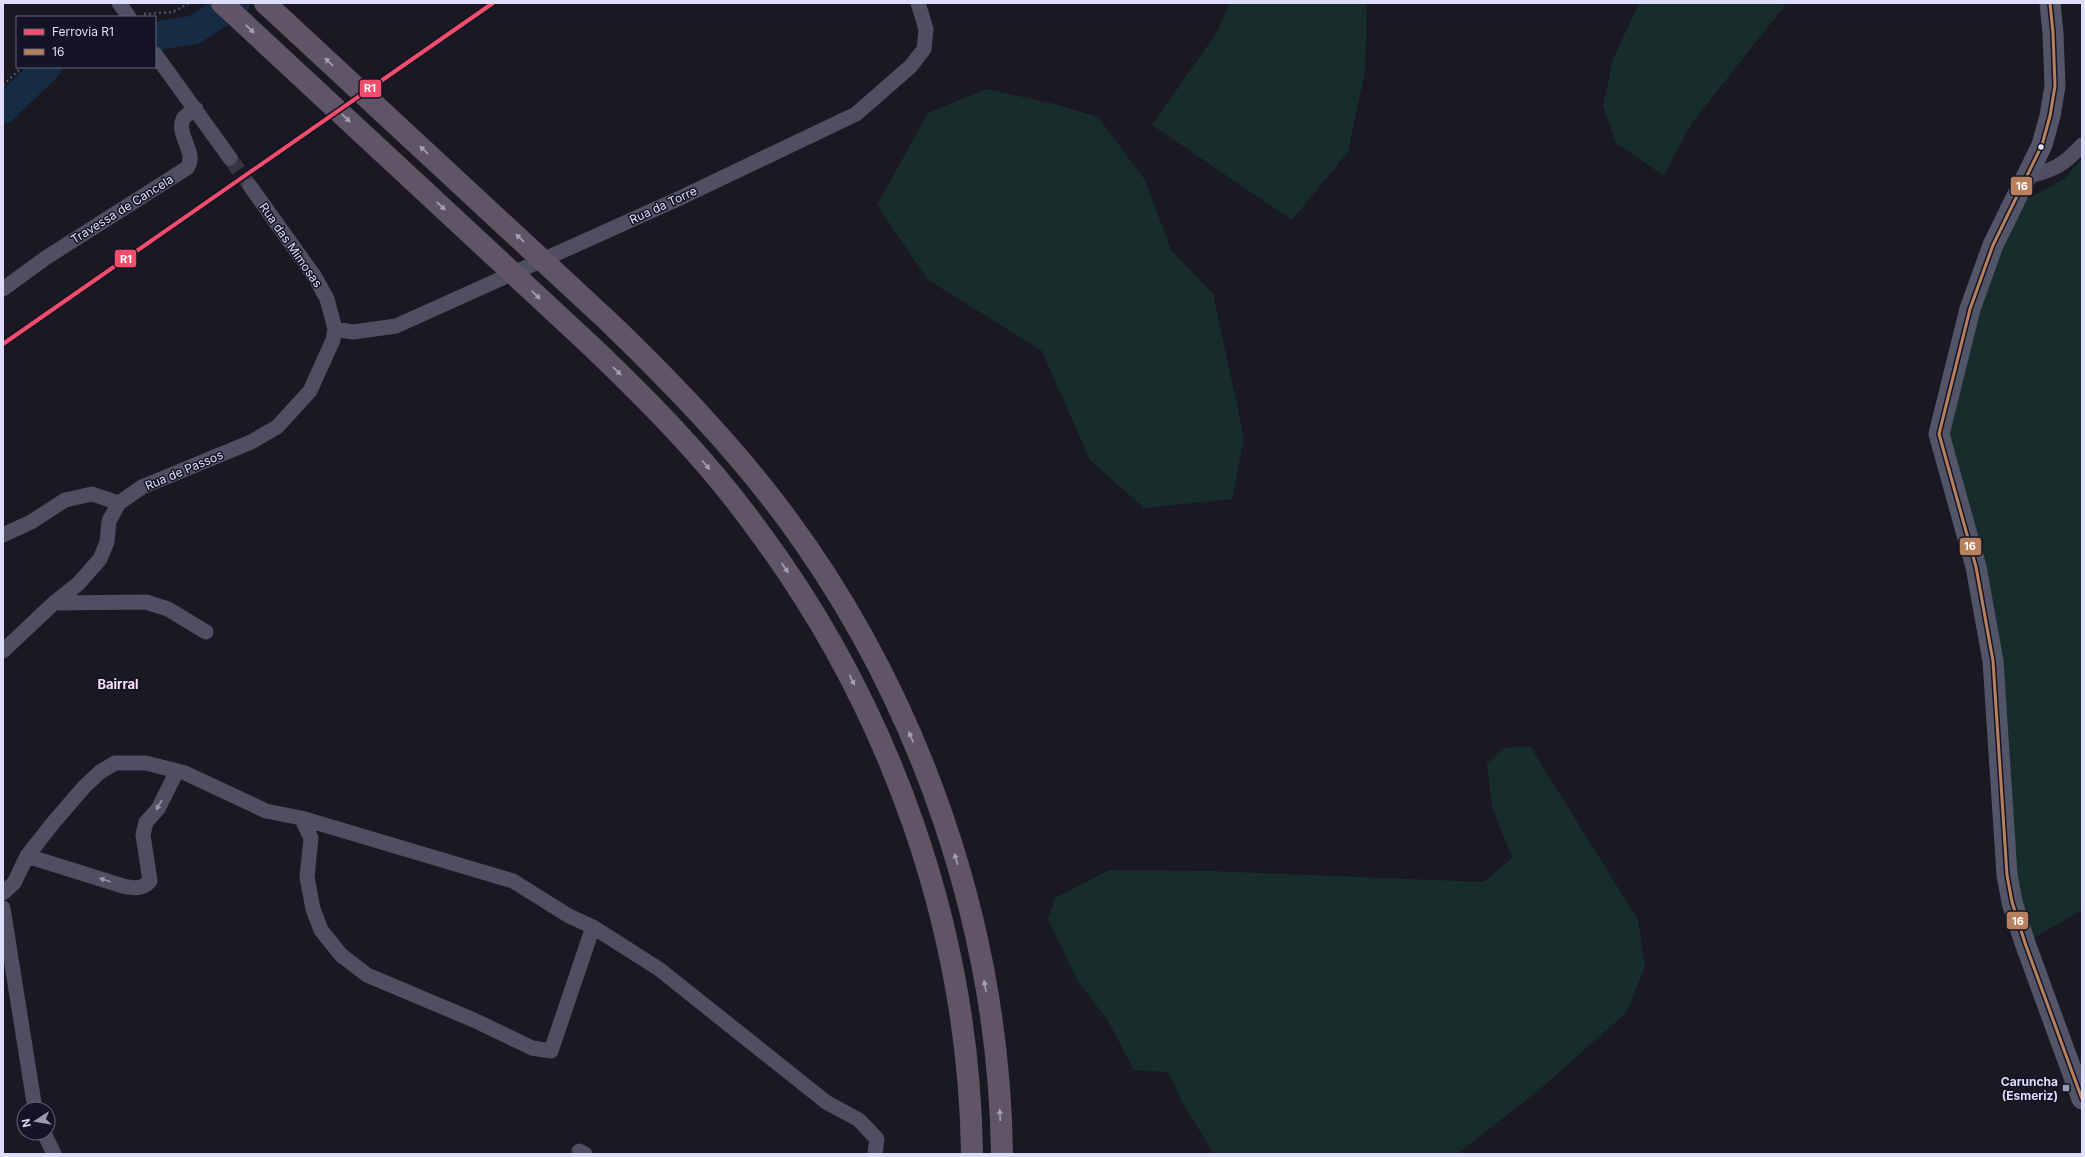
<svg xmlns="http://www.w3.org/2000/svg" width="2085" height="1157" viewBox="0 0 2085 1157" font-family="Inter,sans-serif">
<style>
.green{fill:#172d2b}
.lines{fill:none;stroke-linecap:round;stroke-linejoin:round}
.river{stroke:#162c45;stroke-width:29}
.street-tunnel{stroke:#373643;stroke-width:15;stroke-dasharray:15 8;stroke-linecap:butt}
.path{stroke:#48545c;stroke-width:2.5;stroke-dasharray:2 3;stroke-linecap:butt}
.street{stroke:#4f4f61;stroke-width:15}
.secondary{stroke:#525467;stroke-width:21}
.highway{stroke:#605467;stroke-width:22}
.street-bridge{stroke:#4f4f61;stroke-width:15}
.highway-bridge{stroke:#605467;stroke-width:22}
.bus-1-casing{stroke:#151427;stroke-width:6}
.bus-1{stroke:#b6815c;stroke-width:3}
.rail-1-casing{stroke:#151427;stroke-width:7}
.rail-1{stroke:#f44d6c;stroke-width:4}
.oneway{fill:#a5a0b8}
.oneway2{fill:#9696ae}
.bus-dot{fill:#dedefa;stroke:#151427;stroke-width:1.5}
.poi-dot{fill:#9999af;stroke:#151427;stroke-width:1.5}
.labels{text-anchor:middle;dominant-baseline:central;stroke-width:3;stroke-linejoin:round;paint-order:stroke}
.street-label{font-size:12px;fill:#dedefa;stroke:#151427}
.poi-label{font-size:12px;font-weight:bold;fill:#dedefa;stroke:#151427;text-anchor:end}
.neighbourhood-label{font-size:13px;font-weight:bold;fill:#fbe0f4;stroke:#151427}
.line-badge{stroke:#151427;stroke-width:1.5}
.badge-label{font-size:11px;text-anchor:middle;font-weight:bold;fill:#fff}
</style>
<rect width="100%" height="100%" fill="#191823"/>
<path class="green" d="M1229 3H1367L1365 72 1348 152 1292 220 1152 125 1217 32Z
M1639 3H1787L1691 124 1664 176 1616 143 1603 106 1613 59Z
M986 89 1055 104 1098 117 1145 180 1171 250 1213 294 1244 438 1232 499 1144 508 1090 460 1042 351 928 280 877 205 928 113Z
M2082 159V910L2025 943 1996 711 1939 434 1970 320 2022 202 2064 179Z
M1530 746 1638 920 1645 966 1627 1012 1539 1090 1457 1154H1214L1182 1102 1168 1072 1134 1070 1108 1021 1077 980 1048 919 1055 898 1109 870 1211 871 1484 882 1512 858 1492 807 1487 764 1503 748Z"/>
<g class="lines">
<path class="river" d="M155 36 194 30 235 3
M3 109 47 67"/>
<path class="street-tunnel" d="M230 158 250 186"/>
<path class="path" d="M144 14 173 12 189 3
M105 17H111
M3 85 22 67"/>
<path class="street" d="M155 54 230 158
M2028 176C2053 171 2065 164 2082 145
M3 289 47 257 187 168C198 153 176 136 183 119 185 115 192 112 196 109
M335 329 353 332 396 326 680 198 856 114 911 66 924 49 926 29 918 3
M3 535 31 522 65 500 92 494 119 503
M54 603 146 602 168 609 206 632
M3 651 54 603 78 584 100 559 107 542 109 521 119 503 142 487 251 442 277 427 310 391 333 340 335 329 327 299 315 277 250 186
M27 856 123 886C134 888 142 890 150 881L143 835 146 822 158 809 177 771
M3 893 14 883 27 856 53 823 84 787 100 772 115 763H146L185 773 266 811 301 818 311 838 307 877 313 909 321 930 341 955 367 975 476 1021 532 1048 551 1051 593 927 569 916 513 881 301 818
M3 908 35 1109
M593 927 659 969 826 1102 859 1120 877 1139 875 1154
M44 1133 54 1154
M579 1151 585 1154"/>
<path class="secondary" d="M2050 3 2053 33 2055 86 2050 116 2042 145 1993 245 1970 309 1939 434 1976 567 1993 661 2007 875 2012 902 2025 943 2082 1099"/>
<path class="highway" d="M609 322C672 383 733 446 785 516 920 698 999 927 1002 1154
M589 344C649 401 708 461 757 529 891 709 969 930 972 1154"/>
<path class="street-bridge" d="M119 3 129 17"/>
<path class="highway-bridge" d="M222 3 589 344
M265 3 609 322"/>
<defs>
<path id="bus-1" d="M2050 3 2053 33 2055 86 2050 116 2042 145 1993 245 1970 309 1939 434 1976 567 1993 661 2007 875 2012 902 2025 943 2082 1099"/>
</defs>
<use href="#bus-1" class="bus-1-casing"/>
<use href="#bus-1" class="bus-1"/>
<defs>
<path id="rail-1" d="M3 344 493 3"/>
</defs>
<use href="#rail-1" class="rail-1-casing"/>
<use href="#rail-1" class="rail-1"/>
</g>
<defs><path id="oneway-solid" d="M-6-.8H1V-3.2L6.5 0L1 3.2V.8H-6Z"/></defs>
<g class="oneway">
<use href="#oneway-solid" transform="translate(250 29) rotate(43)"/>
<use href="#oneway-solid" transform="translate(329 62) rotate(-137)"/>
<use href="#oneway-solid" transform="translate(346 118) rotate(43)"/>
<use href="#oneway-solid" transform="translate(424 150) rotate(-137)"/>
<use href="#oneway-solid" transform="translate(441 206) rotate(43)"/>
<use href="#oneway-solid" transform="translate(520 238) rotate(-137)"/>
<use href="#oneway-solid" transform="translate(536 295) rotate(43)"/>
<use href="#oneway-solid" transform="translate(617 371) rotate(44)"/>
<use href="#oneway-solid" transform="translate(706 465) rotate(49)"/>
<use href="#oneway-solid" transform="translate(785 568) rotate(56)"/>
<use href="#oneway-solid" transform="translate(852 680) rotate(64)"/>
<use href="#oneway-solid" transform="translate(911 737) rotate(-113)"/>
<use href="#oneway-solid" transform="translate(956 859) rotate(-106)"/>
<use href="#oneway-solid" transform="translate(985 986) rotate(-100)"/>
<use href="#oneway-solid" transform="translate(1000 1115) rotate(-93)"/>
</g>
<g class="oneway2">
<use href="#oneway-solid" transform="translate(159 805) rotate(120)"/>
<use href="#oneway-solid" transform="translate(105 880) rotate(-163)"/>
</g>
<circle class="bus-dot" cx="2041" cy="147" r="3.5"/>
<rect class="poi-dot" x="2062" y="1084" width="8" height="8" rx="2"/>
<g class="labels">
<g class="street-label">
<text transform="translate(663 205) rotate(-25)">Rua da Torre</text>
<text transform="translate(122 209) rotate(-32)">Travessa de Cancela</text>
<text transform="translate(291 245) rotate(55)">Rua das Mimosas</text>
<text transform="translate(184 470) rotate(-23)">Rua de Passos</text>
</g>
<g class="poi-label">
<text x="2058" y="1081">Caruncha<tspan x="2058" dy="14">(Esmeriz)</tspan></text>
</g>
<g class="neighbourhood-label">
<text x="118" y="684">Bairral</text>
</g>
</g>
<g class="line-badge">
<rect x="359" y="79" width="23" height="19" rx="4" fill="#f44d6c"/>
<rect x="2010" y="176" width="23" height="20" rx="4" fill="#b6815c"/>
<rect x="114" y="249" width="23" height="19" rx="4" fill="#f44d6c"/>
<rect x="1959" y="537" width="23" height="19" rx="4" fill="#b6815c"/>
<rect x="2006" y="911" width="23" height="19" rx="4" fill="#b6815c"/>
</g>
<g class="badge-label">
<text x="370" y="92">R1</text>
<text x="2022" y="190">16</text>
<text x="126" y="263">R1</text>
<text x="1970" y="550">16</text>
<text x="2018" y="925">16</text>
</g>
<rect width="2085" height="1157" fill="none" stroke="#dedefa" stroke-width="8"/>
<rect x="16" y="16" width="140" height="52" fill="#151427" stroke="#65657b"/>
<rect x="24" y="29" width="20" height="6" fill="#f44d6c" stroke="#65657b"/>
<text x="52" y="36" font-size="12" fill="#dedefa">Ferrovia R1</text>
<rect x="24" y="49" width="20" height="6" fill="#b6815c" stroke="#65657b"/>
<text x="52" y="56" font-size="12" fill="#dedefa">16</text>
<g transform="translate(36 1121) rotate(258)"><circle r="19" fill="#151427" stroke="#65657b"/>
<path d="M0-3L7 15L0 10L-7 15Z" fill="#9999af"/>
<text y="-6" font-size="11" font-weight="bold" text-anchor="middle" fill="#dedefa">N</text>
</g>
</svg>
